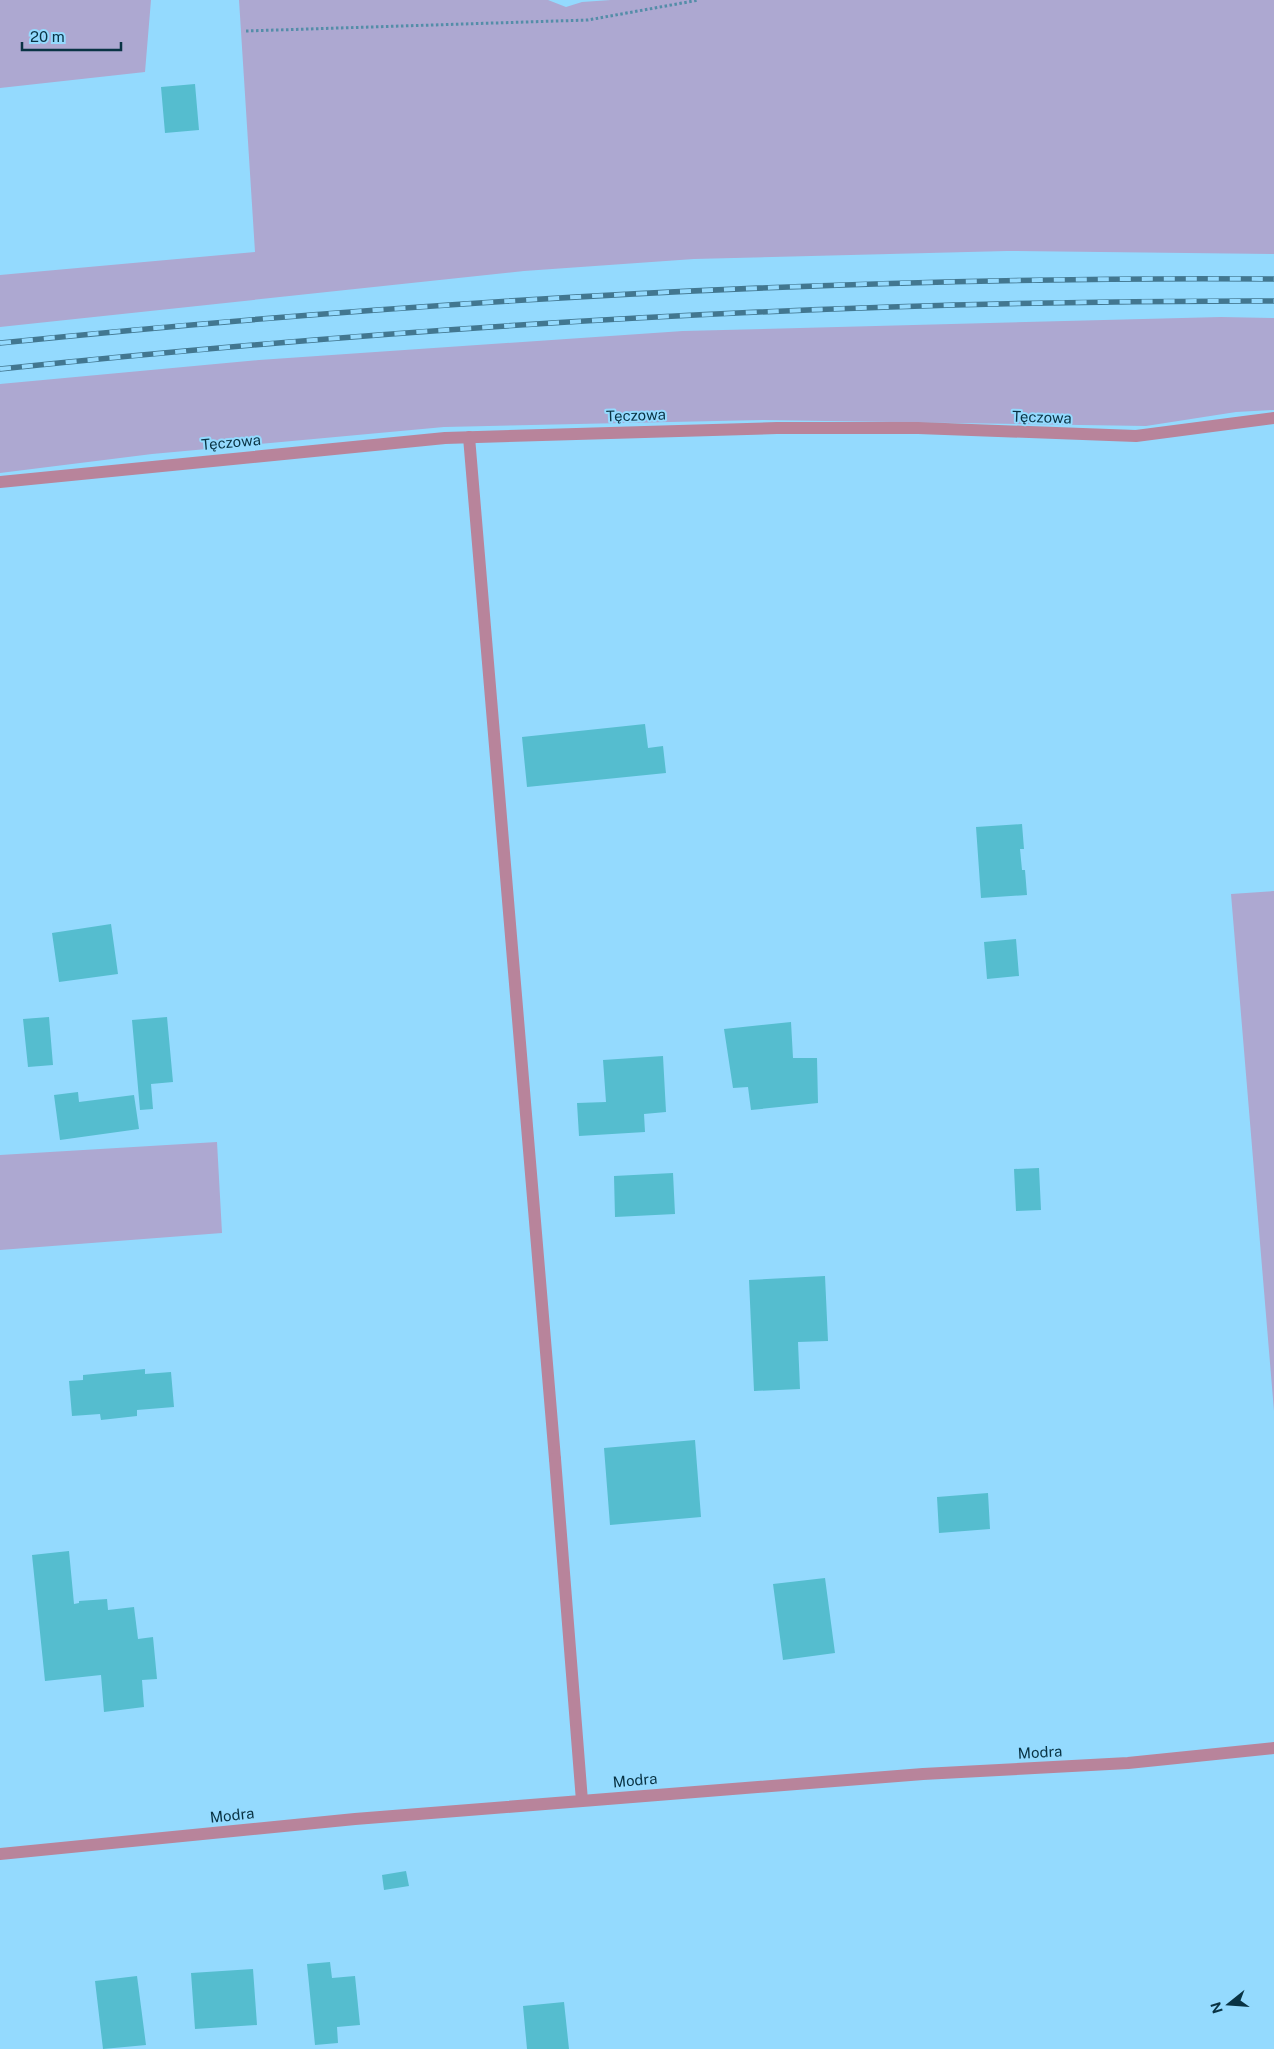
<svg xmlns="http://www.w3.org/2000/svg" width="1274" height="2049" viewBox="0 0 1274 2049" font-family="'Public Sans',sans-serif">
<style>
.green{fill:#ada8d1}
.building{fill:#55bdcf}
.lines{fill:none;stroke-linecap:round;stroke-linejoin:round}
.path{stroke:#548da8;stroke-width:3;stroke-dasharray:2.5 2.5;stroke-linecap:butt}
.service{stroke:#b8849b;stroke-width:12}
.minor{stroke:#b8849b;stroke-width:12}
.rail-casing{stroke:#427790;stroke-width:5.5}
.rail{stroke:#94dafe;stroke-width:4;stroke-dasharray:11;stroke-linecap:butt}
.labels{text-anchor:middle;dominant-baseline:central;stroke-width:4;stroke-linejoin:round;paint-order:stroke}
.street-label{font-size:15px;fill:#093344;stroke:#94dafe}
</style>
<rect width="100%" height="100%" fill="#94dafe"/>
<path class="green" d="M0 0H151L145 72 0 88Z
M239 0H548L566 7 582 2 611 0H1274V254L1007 251 694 259 524 271 0 327V275L255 252Z
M1221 317 1274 318V410L1236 412 1146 426 763 420 444 427 152 454 0 473V384L259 360 683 331Z
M1274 891V1411L1231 894Z
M217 1142 222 1233 0 1250V1155Z"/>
<path class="building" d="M195 84 199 130 165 133 161 87Z
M645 724 648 748 663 746 666 773 527 787 522 737Z
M1022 824 1024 849H1020L1022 870H1025L1027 895 981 898 976 827Z
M111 924 118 974 59 982 52 933Z
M1016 939 1019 976 987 979 984 942Z
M49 1017 53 1065 28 1067 23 1019Z
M167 1017 173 1082 151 1084 153 1109 140 1110 132 1020Z
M791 1022 793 1058H817L818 1103 751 1110 748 1087 733 1088 724 1029Z
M663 1056 666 1112 644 1114 645 1132 579 1136 577 1103 606 1102 603 1060Z
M78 1092 79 1102 134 1095 139 1129 60 1140 54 1095Z
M1039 1168 1041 1210 1016 1211 1014 1169Z
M673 1173 675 1214 615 1217 614 1176Z
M825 1276 828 1341 798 1342 800 1389 754 1391 749 1280Z
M145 1369V1374L171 1372 174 1407 137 1410V1416L101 1420 100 1414 72 1416 69 1381 83 1380V1375Z
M695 1440 701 1517 610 1525 604 1448Z
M988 1493 990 1529 939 1533 937 1497Z
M69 1551 74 1604 79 1603V1601L107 1599 108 1610 134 1607 138 1639 153 1637 157 1679 142 1680 144 1707 104 1712 101 1675 45 1681 32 1555Z
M825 1578 835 1653 783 1660 773 1584Z
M406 1871 409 1886 384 1890 382 1875Z
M330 1962 332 1978 355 1976 360 2025 337 2027 338 2043 315 2045 307 1964Z
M253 1969 257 2025 195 2029 191 1973Z
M137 1976 146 2045 103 2049 95 1981Z
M564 2002 569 2049H527L523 2006Z"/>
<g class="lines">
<path class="path" d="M246 31 588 20 699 0"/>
<path class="service" d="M469 437 555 1459"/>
<path class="minor" d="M0 482 445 438 777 428H918L1136 436 1274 418
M555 1459 582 1801
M0 1854 355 1819 923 1774 1128 1763 1274 1748"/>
<defs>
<path id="rail" d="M0 343C423 300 849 276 1274 279
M0 369C423 325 848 300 1274 301"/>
</defs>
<use href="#rail" class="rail-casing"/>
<use href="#rail" class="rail"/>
</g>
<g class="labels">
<g class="street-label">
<text transform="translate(636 415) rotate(-2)">Tęczowa</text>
<text transform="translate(1042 417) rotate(2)">Tęczowa</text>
<text transform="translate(231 442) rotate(-5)">Tęczowa</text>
<text transform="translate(1040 1752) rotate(-3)">Modra</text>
<text transform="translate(635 1780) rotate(-5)">Modra</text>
<text transform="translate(232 1815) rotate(-6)">Modra</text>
</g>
</g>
<g transform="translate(1229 2004) rotate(253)" stroke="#94dafe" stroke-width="4" paint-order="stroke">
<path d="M0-4L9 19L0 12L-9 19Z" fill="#093344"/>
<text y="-8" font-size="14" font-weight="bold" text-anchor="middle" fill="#093344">N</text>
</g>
<path d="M22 42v8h99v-8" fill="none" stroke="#093344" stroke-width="2.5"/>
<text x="30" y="42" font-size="15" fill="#093344" stroke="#94dafe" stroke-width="4" paint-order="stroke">20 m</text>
</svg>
